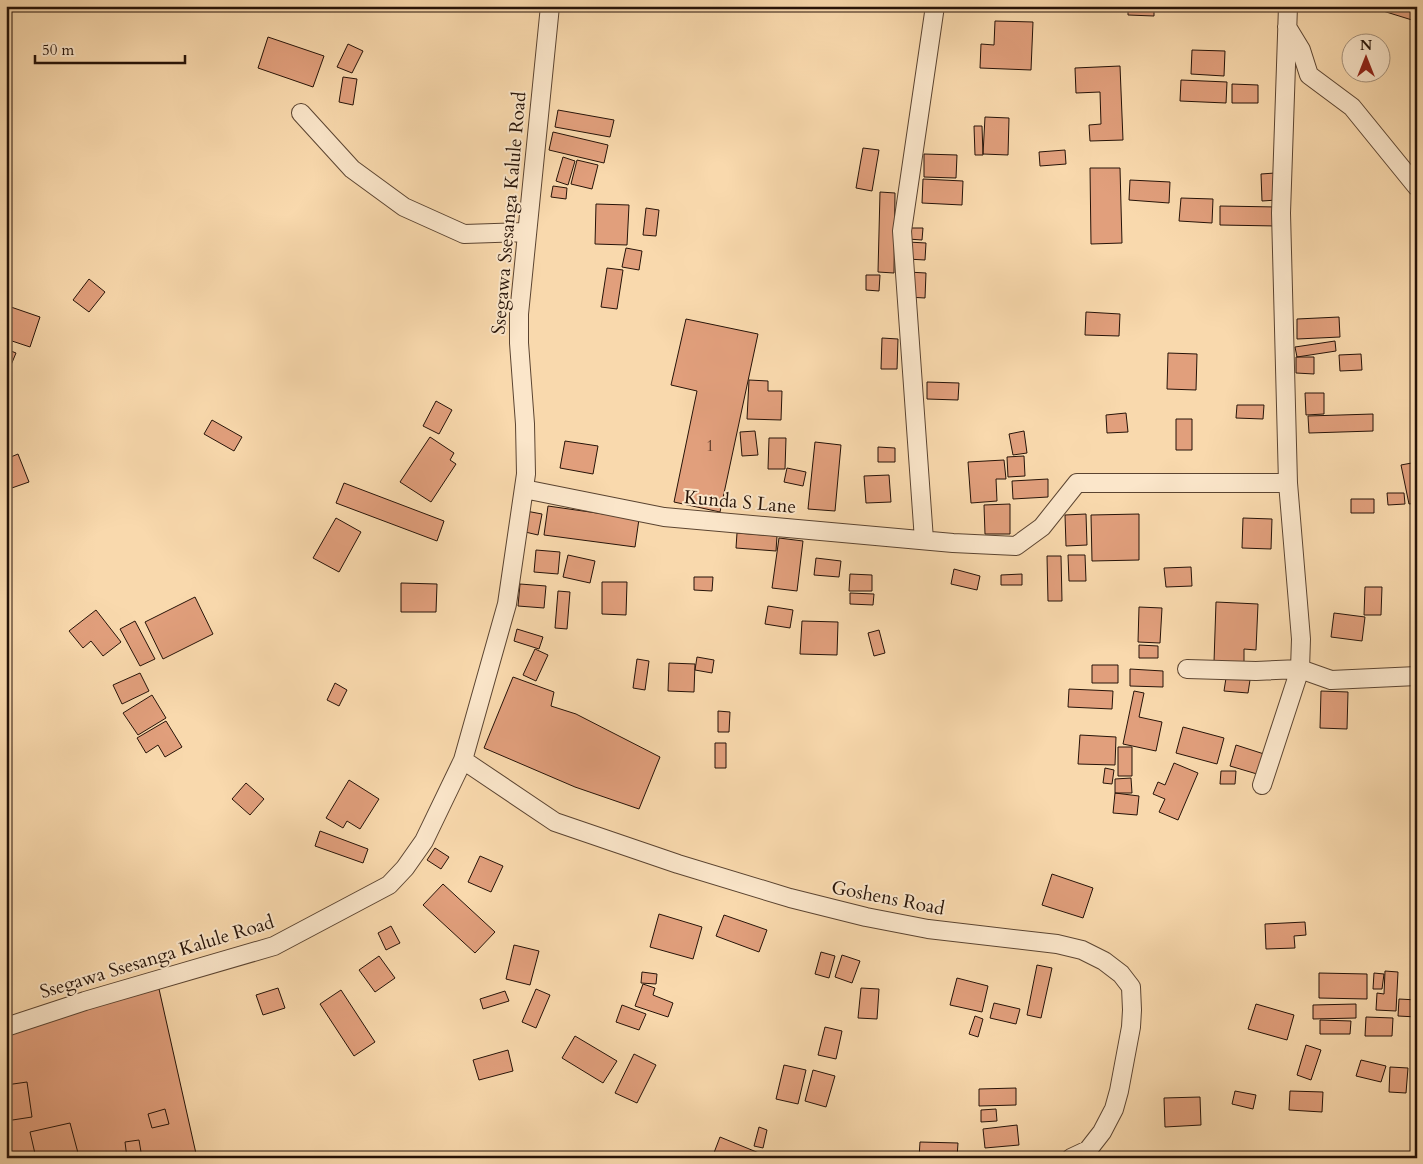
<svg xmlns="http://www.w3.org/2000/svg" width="1423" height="1164" viewBox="0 0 1423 1164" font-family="Cardo,serif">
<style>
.building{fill:#e19f7c;stroke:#261308}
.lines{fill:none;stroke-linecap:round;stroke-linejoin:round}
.street-casing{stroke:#5b4431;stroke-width:20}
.street{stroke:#fbe6ca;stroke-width:18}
.labels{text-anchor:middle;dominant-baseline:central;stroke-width:4;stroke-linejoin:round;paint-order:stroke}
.number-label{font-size:16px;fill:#553625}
.street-label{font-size:19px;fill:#261308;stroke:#fbe6ca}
</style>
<rect width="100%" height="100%" fill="#f9d9ad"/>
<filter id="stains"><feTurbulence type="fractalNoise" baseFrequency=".004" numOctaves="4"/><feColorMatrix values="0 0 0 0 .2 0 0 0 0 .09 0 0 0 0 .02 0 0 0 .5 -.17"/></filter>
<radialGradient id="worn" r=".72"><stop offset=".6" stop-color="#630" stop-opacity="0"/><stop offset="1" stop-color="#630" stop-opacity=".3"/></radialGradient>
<path class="building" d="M1128 6H1154V16L1128 15Z
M1384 6H1416L1412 20 1383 11Z
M995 21 1033 22 1031 70 980 68 981 44 994 45Z
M268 37 324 56 313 87 258 68Z
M348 44 363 51 352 73 337 67Z
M1192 50 1225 51 1224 76 1191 74Z
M1120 66 1123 140 1090 141 1089 125 1101 124 1100 92 1076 93 1075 68Z
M343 77 357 79 353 105 339 102Z
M1181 80 1227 82 1226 103 1180 101Z
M1232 84 1258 85V103H1232Z
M558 110 614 120 610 137 555 127Z
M985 117 1009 118 1008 155 983 154Z
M974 126H982L983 155H975Z
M553 132 608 145 604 163 549 150Z
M863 148 879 150 872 191 856 188Z
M1065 150 1066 164 1040 166 1039 152Z
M924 154 957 155 956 178 924 177Z
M563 157 575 161 568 185 556 181Z
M577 160 598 165 592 189 571 184Z
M1090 168H1120L1122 243 1091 244Z
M1275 173 1277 200 1262 201 1261 174Z
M923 179 963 181 962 205 922 203Z
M1130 180 1170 182 1169 203 1129 200Z
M553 186 567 188 566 199 551 197Z
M880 192 895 193 894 273 878 272Z
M1181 198 1213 199 1212 223 1179 221Z
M596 204 629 205 627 245 595 244Z
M1220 206 1277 207 1276 226 1220 225Z
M646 208 659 210 656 236 643 235Z
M908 228H923L922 240 908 239Z
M908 242 926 243 925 260 907 259Z
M626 248 642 251 639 270 622 267Z
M607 268 623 270 617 309 601 307Z
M908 272 926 273 925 298 907 297Z
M866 275H880L879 291 866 290Z
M89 279 105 292 89 312 73 300Z
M8 306 40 317 30 347 6 339V313Z
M1086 312 1120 314 1119 336 1085 335Z
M1339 317 1340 337 1297 339V319Z
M686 319 758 334 720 512 674 502 697 391 671 385Z
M882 338 898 339 897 369H881Z
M1335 341 1336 351 1297 357 1295 347Z
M6 349 16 353 6 377Z
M1168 353 1197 354 1196 390 1167 389Z
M1361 354 1362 370 1340 371 1339 355Z
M1296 357H1314V374L1296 373Z
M749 380 768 381V391H782L781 420 747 419Z
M927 382 959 383 958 400 927 399Z
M1305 393H1324V414L1306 415Z
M1417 396V440L1412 397Z
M436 401 452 410 439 434 423 426Z
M1237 405H1264L1263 419 1236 418Z
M1126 413 1128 432 1107 433 1106 415Z
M1373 414V431L1309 433 1308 416Z
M1176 419H1192V450H1176Z
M212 420 242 437 234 451 204 434Z
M755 431 758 455 742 456 740 432Z
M1024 431 1027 453 1013 455 1009 434Z
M430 437 454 453 450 460 456 464 431 502 400 482Z
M769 438H786L785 469H768Z
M565 441 598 446 593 474 560 468Z
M815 442 841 445 835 511 808 509Z
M878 447 895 448V462H878Z
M18 454 29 482 6 490V459Z
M1024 456 1025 476 1008 477 1007 457Z
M1004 460 1006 479H996L997 501 971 503 968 462Z
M1417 462V503L1409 504 1401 465Z
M787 468 806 472 803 486 784 482Z
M889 475 891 502 866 503 864 476Z
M1048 479V497L1013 499 1012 481Z
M344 483 444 521 437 541 336 503Z
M1387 493H1404L1405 504 1388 505Z
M1351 499H1374V513H1351Z
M1010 504V534H985L984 505Z
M548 506 639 519 635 547 544 535Z
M526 511 542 514 538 535 521 531Z
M1086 514 1087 545 1066 546 1065 515Z
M1139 514V560L1092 561 1091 515Z
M336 518 361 532 339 572 313 558Z
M1243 518 1272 519 1271 549 1242 548Z
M737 533 777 536 776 551 736 548Z
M779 538 803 541 797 591 772 588Z
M536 550 560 552 558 574 534 572Z
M568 555 595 561 590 583 563 577Z
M1068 555H1085L1086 581H1069Z
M1047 556H1061L1062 601H1048Z
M816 558 841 561 839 577 814 575Z
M1191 567 1192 586 1166 587 1164 568Z
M954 569 980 576 977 590 951 584Z
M850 574 872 575V591H849Z
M1022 574V585H1001V575Z
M694 577H713L712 591 694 590Z
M602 582H627L626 615 602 614Z
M401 583 437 584 436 612H401Z
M520 584 546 586 544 608 518 606Z
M1365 587H1382L1381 615H1364Z
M558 591 570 592 567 629 555 628Z
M850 593 874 594 873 605 850 604Z
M195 597 213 634 163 659 145 622Z
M1216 602 1258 604 1256 650 1244 649V663L1214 662Z
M768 606 793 610 790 628 765 624Z
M1139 607 1162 608 1160 643 1138 642Z
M96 610 121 642 103 656 91 641 83 648 69 631Z
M1334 613 1365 617 1362 641 1331 637Z
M135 621 155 659 140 666 120 629Z
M802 621 838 622 837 655 800 654Z
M517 629 543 637 539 649 514 641Z
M879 630 885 653 874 656 868 633Z
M1139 645 1158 646V658H1139Z
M535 649 548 655 536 681 523 675Z
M697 657 714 660 712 673 695 670Z
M637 659 649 661 645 690 633 688Z
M669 663 695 664 694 692 668 691Z
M1092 665H1118V683H1092Z
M1130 669 1163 671V687L1130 686Z
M140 673 149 691 122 704 113 685Z
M513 677 554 692 551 706 576 714 660 757 639 809 575 787 484 748Z
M1226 678 1250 680 1248 693 1224 691Z
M335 683 347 690 339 706 327 700Z
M1069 689 1113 691 1112 709 1068 707Z
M1134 691 1144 693 1139 717 1162 722 1156 751 1123 744Z
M1321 691 1348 692 1347 729 1320 728Z
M152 695 166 718 138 735 123 713Z
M718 711 730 712 729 732H718Z
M166 721 182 747 165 757 158 745 146 753 137 738Z
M1183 727 1224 738 1217 764 1176 753Z
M1080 735 1116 737 1115 765 1078 764Z
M715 743H726V768H715Z
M1236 745 1264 754 1257 774 1230 766Z
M1118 747H1132V776H1118Z
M1174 763 1198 773 1178 820 1159 812 1165 799 1153 794 1158 782 1165 785Z
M1105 768 1114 770 1112 784 1103 783Z
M1221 771H1236L1235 784H1220Z
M1131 778 1132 793H1115V779Z
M349 780 379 799 360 829 347 821 343 828 326 818Z
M246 783 264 799 250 815 232 799Z
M1115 793 1139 796 1137 815 1113 813Z
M320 831 368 849 363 863 315 846Z
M435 848 449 857 441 869 427 860Z
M480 856 503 866 491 892 468 882Z
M1052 874 1093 888 1083 918 1042 905Z
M443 884 495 932 475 953 423 905Z
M659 914 702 927 693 959 650 947Z
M724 915 767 930 759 952 716 936Z
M1305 922 1306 935 1294 936 1295 948 1266 949 1265 924Z
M391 926 400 943 386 950 378 933Z
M514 945 539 951 530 985 506 979Z
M821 952 835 956 829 978 815 974Z
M842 955 860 961 852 983 835 977Z
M379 956 395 978 375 992 359 970Z
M1037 965 1052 968 1041 1018 1027 1015Z
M1385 971 1398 972 1396 1011 1376 1010 1377 993 1384 994Z
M642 972 657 974 656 984 641 983Z
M1319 973 1367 974V999L1319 998Z
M1374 973 1384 974 1382 989H1373Z
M957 978 988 986 982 1012 950 1005Z
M157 980 197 1158H6V1033Z
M643 984 655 988 653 995 673 1003 668 1017 635 1006Z
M278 988 285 1008 263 1015 256 995Z
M861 988 879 989 877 1019 858 1018Z
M536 989 550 995 536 1028 522 1022Z
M341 990 375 1042 354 1056 320 1004Z
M505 991 509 1001 483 1009 480 999Z
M1399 999 1417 1000V1017L1398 1016Z
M994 1003 1020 1009 1016 1024 990 1018Z
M1256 1004 1294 1015 1287 1040 1248 1029Z
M1356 1004V1018L1313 1019V1005Z
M622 1005 646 1014 639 1030 616 1022Z
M975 1016 983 1019 978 1037 969 1034Z
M1366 1017 1393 1018 1392 1036H1365Z
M1320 1020 1351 1021 1350 1034H1320Z
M825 1027 842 1031 836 1059 818 1055Z
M575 1036 617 1061 603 1083 562 1058Z
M1306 1045 1321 1050 1311 1080 1297 1075Z
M508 1050 513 1071 479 1080 473 1060Z
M634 1054 656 1065 637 1103 615 1093Z
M1361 1060 1386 1066 1381 1082 1356 1076Z
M784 1065 806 1070 798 1104 776 1099Z
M1390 1067 1408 1068 1406 1093 1389 1092Z
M813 1070 835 1076 826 1107 805 1101Z
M27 1082 32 1117 6 1121V1085Z
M1016 1088V1105L979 1106V1089Z
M1235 1091 1256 1095 1253 1109 1232 1104Z
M1290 1091 1323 1092 1322 1112 1289 1110Z
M1200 1097 1201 1125 1165 1127 1164 1098Z
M165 1109 169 1124 152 1128 148 1114Z
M996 1109 997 1121 981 1122V1110Z
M70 1123 78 1153 60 1158H36L30 1132Z
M1017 1125 1019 1145 985 1148 983 1129Z
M759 1127 767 1130 763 1148 754 1146Z
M720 1137 759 1153 757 1158H712Z
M139 1140 142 1158H127L125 1142Z
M920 1142 958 1143 957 1158H919Z"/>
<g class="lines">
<defs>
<path id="street" d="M1287 27 1301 50 1309 75 1352 107 1417 187
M301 113 352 169 404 207 464 234 527 232
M524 489 664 517 953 543 1016 546 1042 527 1077 483H1288
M924 540 902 231 935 6
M1187 669 1256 671 1300 669 1331 680 1417 676
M463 760 555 822 678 864 790 898 866 917 928 929 1057 944 1082 950 1104 961 1121 974 1131 987 1132 1010 1131 1027 1119 1091 1114 1109 1102 1132 1088 1150 1071 1158
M1262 785 1300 669 1301 639 1288 483 1281 213 1288 6
M6 1027 85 1001 274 946 389 885 405 868 424 841 463 760 507 604 526 474 525 424 519 343V314L550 6"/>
</defs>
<use href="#street" class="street-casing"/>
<use href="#street" class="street"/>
</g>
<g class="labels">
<g class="number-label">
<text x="710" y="446">1</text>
</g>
<g class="street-label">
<text transform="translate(509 213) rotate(-85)">Ssegawa Ssesanga Kalule Road</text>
<text transform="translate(740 502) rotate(5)">Kunda S Lane</text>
<text transform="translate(888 898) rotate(11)">Goshens Road</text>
<text transform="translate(157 957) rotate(-17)">Ssegawa Ssesanga Kalule Road</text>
</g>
</g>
<rect width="1423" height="1164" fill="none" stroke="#f9d9ad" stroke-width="25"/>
<rect x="8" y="8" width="1408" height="1149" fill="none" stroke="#261308" stroke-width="2.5"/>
<rect x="12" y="12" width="1398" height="1139" fill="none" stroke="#261308"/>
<g transform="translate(1366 58)"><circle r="24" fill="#fbe6ca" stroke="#a6927c"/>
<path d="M0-4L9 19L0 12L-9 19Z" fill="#8f2418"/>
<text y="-8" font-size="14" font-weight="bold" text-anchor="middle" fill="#261308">N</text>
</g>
<path d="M35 55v8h150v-8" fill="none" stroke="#261308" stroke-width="2.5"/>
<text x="42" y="55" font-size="15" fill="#261308" stroke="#fbe6ca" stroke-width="4" paint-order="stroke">50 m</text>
<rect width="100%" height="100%" filter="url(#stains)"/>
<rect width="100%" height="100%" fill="url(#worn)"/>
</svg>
